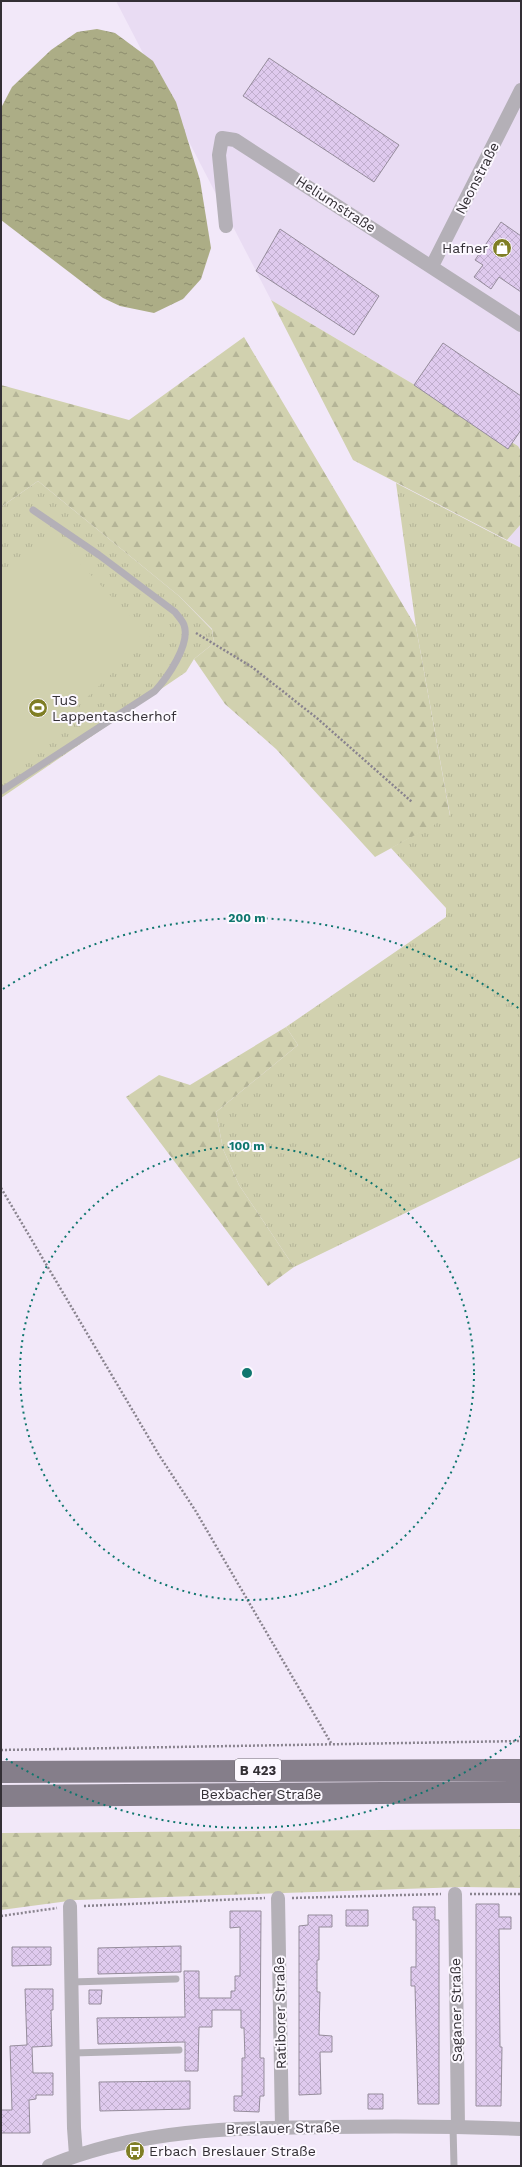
<svg xmlns="http://www.w3.org/2000/svg" width="522" height="2167" viewBox="0 0 522 2167" font-family="'Work Sans',sans-serif">
<style>
.built{fill:#e9dcf3}
.grass{fill:url(#grass-tufts)}
.forest{fill:url(#forest-firs)}
.pitch{fill:#d1d1af}
.water{fill:url(#water-ripples)}
.building{fill:url(#building-cross-hatch);stroke:#958c9b}
.lines{fill:none;stroke-linecap:round;stroke-linejoin:round}
.path{stroke:#89838e;stroke-width:2.5;stroke-dasharray:2 2;stroke-linecap:butt}
.lane{stroke:#b4b0b7;stroke-width:7}
.street{stroke:#b4b0b7;stroke-width:14}
.primary{stroke:#857e8a;stroke-width:22}
.ring{fill:none;stroke:#0f766e;stroke-width:2;stroke-dasharray:2 4}
.labels{text-anchor:middle;dominant-baseline:central;stroke-width:4;stroke-linejoin:round;paint-order:stroke}
.shield{fill:#fcf8ff;stroke:#6f6b72;stroke-width:1}
.shield-label{font-size:13px;font-weight:bold;fill:#332f35}
.street-label{font-size:14px;fill:#332f35;stroke:#fcf8ff}
.poi-label{font-size:14px;fill:#332f35;stroke:#fcf8ff;text-anchor:start}
.centre{fill:#0f766e;stroke:#fcf8ff;stroke-width:2}
.ring-label{font-size:12px;text-anchor:middle;font-weight:bold;fill:#0f766e;stroke:#fcf8ff;stroke-width:4;stroke-linejoin:round;paint-order:stroke}
</style>
<defs>
<pattern id="grass-tufts" width="24" height="20" patternUnits="userSpaceOnUse"><rect width="24" height="20" fill="#d1d1af"/><path d="M3 7l-1-3M5 7V3M7 7l1-3M15 17l-1-3M17 17v-4M19 17l1-3" fill="none" stroke="#b4b497"/></pattern>
<pattern id="forest-firs" width="22" height="20" patternUnits="userSpaceOnUse"><rect width="22" height="20" fill="#d1d1af"/><path d="M5 1l3.5 6h-7zM16 11l3.5 6h-7z" fill="#b4b497"/></pattern>
<pattern id="water-ripples" width="26" height="14" patternUnits="userSpaceOnUse"><rect width="26" height="14" fill="#acad86"/><path d="M2 4q2-2 4 0t4 0M15 11q2-2 4 0t4 0" fill="none" stroke="#8d8d6e"/></pattern>
<pattern id="building-cross-hatch" width="8" height="8" patternUnits="userSpaceOnUse"><rect width="8" height="8" fill="#dfcaee"/><path d="M0 0l8 8M0 8l8-8" fill="none" stroke="#c0aecd"/></pattern>
</defs>
<rect width="100%" height="100%" fill="#f2e8f9"/>
<path class="built" d="M116 1H521V451L518 446 271 300Z
M521 524V548L507 540Z"/>
<path class="grass" d="M38 481 179 596 212 630 214 643 194 659 186 672 1 798V507Z
M396 483 521 548V1157L294 1267 239 1185 223 1149 216 1112 298 1045 286 1027 446 917V908L391 848 450 815 416 627Z"/>
<path class="forest" d="M271 300 518 446 521 451V524L507 540 353 460Z
M244 337 416 627 450 816 375 857 276 749 225 704 194 659 214 643 212 629 179 596 38 481 1 507V385L129 420Z
M286 1027 298 1045 216 1112 223 1149 239 1185 294 1267 268 1286 126 1097 159 1075 190 1085Z
M521 1829V1888L463 1887 76 1900 1 1910V1833Z"/>
<path class="pitch" d="M52 534 150 637 1 780V583Z"/>
<path class="water" d="M97 29 115 33 153 61 176 102 200 180 211 248 201 279 183 299 154 313 120 306 103 298 1 220V108L12 87 51 50 77 32Z"/>
<path class="building" d="M269 58 399 145 374 182 243 96Z
M501 222 521 236V292L499 277 491 289 474 277 483 265 475 260Z
M280 229 379 296 354 335 256 271Z
M443 343 521 396V430L508 449 414 385Z
M476 1904H499V1917H511V1929H499L500 2047H502L501 2106H476Z
M413 1907H435V1920H439V2104H418L415 1986H411V1967H416V1920H413Z
M346 1910H368V1926H346Z
M230 1911H261L260 2058H264V2096H260L259 2112 234 2111V2096H242V2058H245L244 2028H241V2010H212V2027H199L198 2071H185V2042L98 2044 97 2018 185 2017 184 1971H199V1998H231V1991H235V1976H240V1927L230 1928Z
M308 1915H332V1927H319V1960H317V1992H320L319 2035 332 2036V2052H320L321 2094 299 2095V1926L308 1925Z
M181 1946V1972L98 1974V1948Z
M12 1947H51V1965L12 1966Z
M25 1989H53V2010H51L52 2046 32 2047 33 2073H53V2095H36V2099L29 2100 30 2133H1V2110H12L10 2046 27 2045Z
M89 1990H102L101 2004H89Z
M190 2081V2109L100 2111 99 2082Z
M368 2094H383V2109H368Z"/>
<g class="lines">
<path class="path" d="M196 633 252 667 318 719 412 802
M1 1188 159 1455 195 1510 331 1743
M1 1750 521 1741
M470 1894H521
M292 1898 441 1894
M84 1906 265 1898
M1 1916 57 1908"/>
<path class="lane" d="M1 791 155 691C167 678 191 644 184 625 183 621 178 616 175 612L99 555 33 510
M71 1982 176 1979
M73 2053 179 2050
M453 2126 454 2166"/>
<path class="street" d="M226 226 219 155 222 138 235 140 521 325
M432 266 521 90
M455 1894 458 2126
M278 1898 282 2127
M70 1906 74 2128 76 2155
M49 2166C138 2129 232 2128 327 2127 392 2126 456 2126 521 2129"/>
<path class="primary" d="M1 1772 521 1770
M1 1796 521 1792"/>
</g>
<g class="ring">
<circle cx="247" cy="1373" r="227"/>
<path d="M521 1736A455 455 0 0 1 3 1757M3 989A455 455 0 0 1 521 1010"/>
</g>
<defs>
<symbol id="shop-disc" viewBox="-11 -11 22 22"><circle r="9.5" fill="#7f7e25" stroke="#fcf8ff"/><path d="M-5-2.5h2.3a2.7 3.5 0 0 1 5.4 0H5L5.5 6h-11ZM-1.5-2.5h3a1.5 2.3 0 0 0-3 0Z" fill="#fff"/></symbol>
<symbol id="stadium-disc" viewBox="-11 -11 22 22"><circle r="9.5" fill="#7f7e25" stroke="#fcf8ff"/><path d="M0-5a6.5 5 0 1 0 0 10a6.5 5 0 1 0 0-10ZM-3.5-1.8h7v3.6h-7Z" fill="#fff"/></symbol>
<symbol id="bus-disc" viewBox="-11 -11 22 22"><circle r="9.5" fill="#7f7e25" stroke="#fcf8ff"/><path d="M-5-6H5V4H4V6H2V4H-2V6H-4V4H-5ZM-3.5-4V0h7V-4ZM-3.5 1.2v1.5H-2V1.2ZM2 1.2v1.5H3.5V1.2Z" fill="#fff"/></symbol>
</defs>
<g fill-rule="evenodd">
<use href="#shop-disc" x="491" y="237" width="22" height="22"/>
<use href="#stadium-disc" x="27" y="697" width="22" height="22"/>
<use href="#bus-disc" x="124" y="2140" width="22" height="22"/>
</g>
<g class="labels">
<rect class="shield" x="235" y="1759" width="46" height="22" rx="3"/>
<g class="shield-label">
<text x="258" y="1770">B 423</text>
</g>
<g class="street-label">
<text transform="translate(477 178) rotate(-63)">Neonstraße</text>
<text transform="translate(336 204) rotate(33)">Heliumstraße</text>
<text x="261" y="1794">Bexbacher Straße</text>
<text transform="translate(456 2010) rotate(-91)">Saganer Straße</text>
<text transform="translate(280 2013) rotate(-91)">Ratiborer Straße</text>
<text transform="translate(283 2128) rotate(-1)">Breslauer Straße</text>
</g>
<g class="poi-label">
<text x="488" y="248" text-anchor="end">Hafner</text>
<text x="52" y="700">TuS<tspan x="52" dy="16">Lappentascherhof</tspan></text>
<text x="149" y="2151">Erbach Breslauer Straße</text>
</g>
</g>
<circle cx="247" cy="1373" r="6" class="centre"/>
<g class="ring-label">
<text x="247" y="922">200 m</text>
<text x="247" y="1150">100 m</text>
</g>
<rect width="522" height="2167" fill="none" stroke="#332f35" stroke-width="4"/>
</svg>
